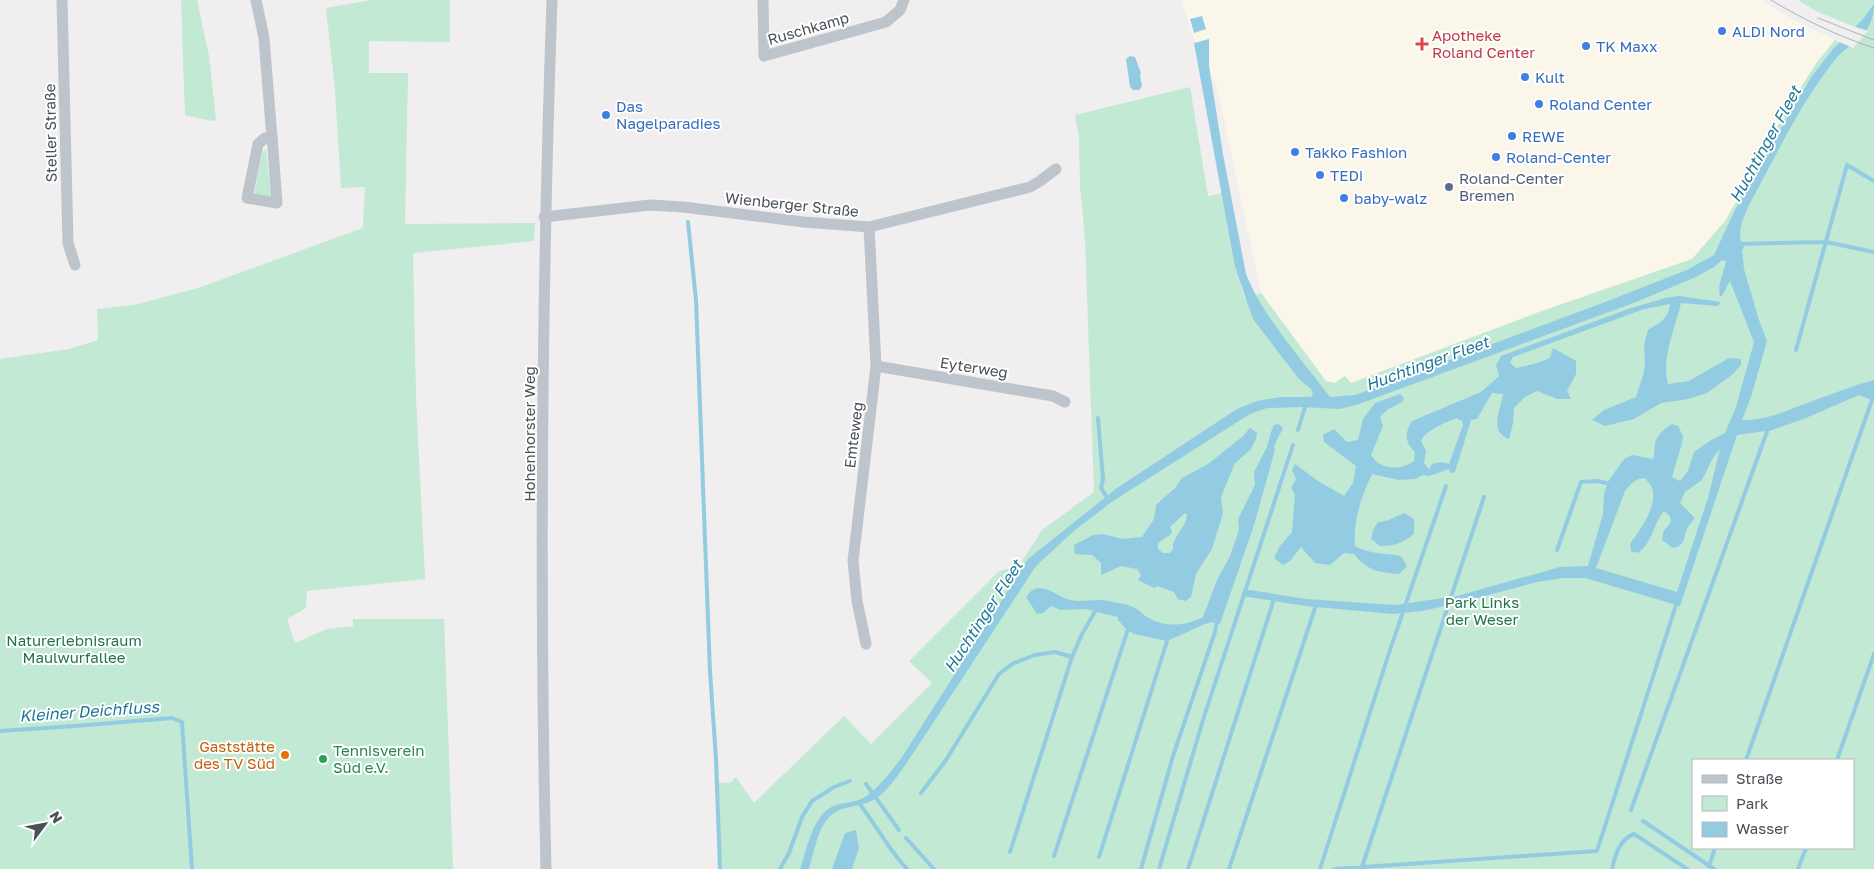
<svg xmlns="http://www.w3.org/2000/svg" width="1874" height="869" viewBox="0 0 1874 869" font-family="'Golos Text',sans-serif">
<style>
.commercial{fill:#faf6e9}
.green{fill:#c1e9d3;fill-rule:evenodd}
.water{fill:#93cce2;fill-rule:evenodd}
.pier{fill:#f0eeee}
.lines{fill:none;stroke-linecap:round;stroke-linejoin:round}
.stream{stroke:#93cce2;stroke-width:4}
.street{stroke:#bec4cb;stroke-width:11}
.tram{stroke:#b1b3b8;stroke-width:1}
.shop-dot{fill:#3f7fe0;stroke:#fff;stroke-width:2}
.health-dot{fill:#e0444e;stroke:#fff;stroke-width:2}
.service-dot{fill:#5c6f8a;stroke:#fff;stroke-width:2}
.food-dot{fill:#e8710a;stroke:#fff;stroke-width:2}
.leisure-dot{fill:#2e9e5b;stroke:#fff;stroke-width:2}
.labels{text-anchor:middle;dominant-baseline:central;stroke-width:4;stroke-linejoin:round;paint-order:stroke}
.street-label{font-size:15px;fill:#485059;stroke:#fff}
.shop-label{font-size:15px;fill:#366cbe;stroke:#fff;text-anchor:start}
.health-label{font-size:15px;fill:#be3a42;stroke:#fff;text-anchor:start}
.service-label{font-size:15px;fill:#4e5e75;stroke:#fff;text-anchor:start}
.park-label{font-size:15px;fill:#21724f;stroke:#fff}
.food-label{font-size:15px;fill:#c56008;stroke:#fff;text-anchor:end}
.leisure-label{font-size:15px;fill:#27864d;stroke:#fff;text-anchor:start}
.water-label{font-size:16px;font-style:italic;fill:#1c7798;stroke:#fff}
</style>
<rect width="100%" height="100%" fill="#f0eeee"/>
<path class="commercial" d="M1181 0H1762L1789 17 1835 40 1815 65 1726 220 1692 259 1542 311 1351 383 1345 376 1335 383 1326 381 1261 293 1217 88 1195 42Z"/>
<path class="green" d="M181 0H197L209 56 216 120 211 121 185 115Z
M372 0H450V42L369 41V73H408L405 224 535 223 534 241 413 253 416 398 425 579 307 591 306 608 287 619 295 643 327 629 353 626V619H444L453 869H0V359L69 349 98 340 97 309 134 305 198 288 363 228 365 187 341 188 335 89 326 8Z
M1798 0H1874V869H719L715 782 730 783 736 777 754 803 844 716 871 744 932 683 909 661 999 571 1019 566 1042 530 1094 492 1085 240 1080 186 1079 139 1075 115 1190 87 1208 196 1222 193 1235 267 1245 299 1261 293 1326 381 1335 383 1345 376 1351 383 1542 311 1692 259 1726 220 1789 106 1815 65 1835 40 1839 42 1855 27 1818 12ZM1693 760H1853V848H1693Z
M266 149 271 197 254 195 262 152Z"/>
<path class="water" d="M1874 4C1874 36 1851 40 1834 61 1799 105 1775 158 1748 207 1742 221 1736 234 1744 248L1742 250 1744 269 1759 320 1767 341 1751 397 1742 420C1766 421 1788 410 1810 402 1832 394 1852 386 1874 380V401L1859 395 1806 418 1772 430 1737 435 1680 606 1585 578H1563L1537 582 1459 603 1422 611 1392 614 1306 606 1242 596 1243 591 1250 590 1306 599 1395 605 1457 596 1560 567 1588 566 1603 514 1604 493 1609 480 1624 459 1632 455 1653 459C1655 453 1654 448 1655 443 1658 434 1665 428 1672 424L1678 426 1683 436 1682 443 1672 477 1680 481 1688 471 1694 452 1708 442 1725 433 1736 407 1754 342 1730 281 1722 296H1720C1717 285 1724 272 1726 261L1722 260 1714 267 1696 277 1636 302 1359 404 1340 409 1301 407 1267 408 1250 414 1113 501 1075 530 1036 566 912 755C903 768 888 792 875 799 865 805 856 805 846 808 819 813 816 846 809 869H800C806 851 810 831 821 816 833 801 844 805 859 800 875 794 892 770 902 757L1028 559 1117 488 1237 409 1257 401 1281 397H1311L1313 394 1311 389 1299 379 1253 319 1235 267 1194 43 1209 39V66L1223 154 1246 274C1263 317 1302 360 1330 397L1355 395 1600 304 1687 270 1714 255 1735 210 1792 109 1812 76 1833 49 1863 19ZM1720 449 1708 498 1677 592 1596 568 1625 491C1631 483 1635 479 1645 478 1647 481 1651 485 1652 488 1658 506 1640 530 1630 544L1631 551 1638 553C1653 542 1653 524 1664 511L1670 516 1671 522 1663 532 1662 540 1673 548C1688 544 1682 538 1687 529 1689 525 1692 521 1695 518L1680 503 1685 492 1702 480 1713 458Z
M1202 16 1206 29 1194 33 1190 19Z
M1130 56 1135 57 1141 73 1140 76 1142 86 1139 90H1133L1130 87 1126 59Z
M1679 296 1721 302 1718 306 1681 303C1675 330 1661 356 1668 384L1689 381 1729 358 1741 359V365L1733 374 1707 393 1688 399 1661 403 1634 419 1605 426 1592 420 1604 410 1636 397 1644 372 1645 363 1644 345 1648 330C1659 323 1669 319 1670 304L1644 309 1513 357 1510 363 1516 368 1534 364 1550 358 1553 348 1576 361V374L1567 391 1571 399H1557L1537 391 1525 397 1514 408 1513 423 1509 439C1488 431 1501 409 1503 394L1492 393 1477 419 1471 420 1455 472 1450 473 1449 469 1429 476 1423 475 1415 479 1399 480 1372 474C1361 497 1353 521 1355 546 1369 554 1385 553 1401 556L1407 566 1399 574C1377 572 1368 571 1354 554L1344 553 1330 565 1315 563 1301 547 1290 561 1283 565 1274 558 1280 546 1292 532 1295 494 1291 488 1296 479 1292 470 1295 464 1318 481 1344 496 1353 483 1356 466 1324 442 1323 435 1334 429 1347 442 1358 440 1363 419 1375 403 1400 394 1404 398 1402 402 1387 410 1380 417 1383 426 1371 455C1380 470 1400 471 1414 461L1415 452C1405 442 1404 434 1412 421L1481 392 1499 376 1496 365 1501 356 1628 309 1665 298ZM1456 418 1462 421 1463 425 1449 464 1442 462 1432 464 1429 469 1424 463 1426 451 1421 441C1426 430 1445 423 1456 418Z
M1278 424 1283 428C1280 435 1276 440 1274 447L1275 450 1254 525 1220 624 1213 622 1205 624 1167 641 1134 634 1126 629 1118 620V617L1085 609 1061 610 1051 606 1043 613 1037 614 1026 597C1039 577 1055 596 1070 600 1083 603 1097 598 1109 601 1117 603 1128 604 1135 608 1140 610 1143 615 1147 617 1164 628 1186 626 1203 617L1217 580 1230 556 1239 530 1238 519 1255 485 1254 472 1267 447 1271 432 1274 425Z
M1250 428 1257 433 1256 439 1251 449 1235 463 1221 497 1223 513 1212 549 1196 574 1191 597 1185 601 1178 599 1174 592 1157 586 1154 588 1138 580 1141 575 1137 569 1121 566 1101 575V563L1092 555 1075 554 1074 545 1093 535 1103 534 1122 539 1142 537 1154 519 1156 505 1175 488 1182 478 1208 464 1242 437ZM1185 513 1187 515C1186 528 1172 537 1173 549L1170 553H1163L1158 549V543L1170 535 1172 531 1170 527Z
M1404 513 1414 519V534C1403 543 1394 546 1380 546L1371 539 1373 530 1378 522 1386 521Z
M856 830 859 848 852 869H832L845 833Z"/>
<path class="pier" d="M1853 26 1868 31 1853 48 1837 41Z"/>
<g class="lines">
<path class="stream" d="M688 222 696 300 710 672 716 759 720 869
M1737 244 1826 242 1874 252
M1796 350 1847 165 1874 181
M1098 418 1103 479 1101 488 1108 499
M1298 430 1306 404
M1557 550 1581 482 1597 481 1611 484
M0 731 75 726 172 718 182 722 192 869
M1746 760 1873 397
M1837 760 1874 654
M866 784 899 830
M921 793 946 760 999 674 1012 664 1035 655 1055 652 1072 657
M859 803C876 825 888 849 907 869
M1631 810 1769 426
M1643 821 1714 869
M906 838 934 869
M1010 852 1072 657 1082 634 1097 608
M1054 856 1129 626
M1099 857 1168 638
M1709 866 1715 848
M1362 867 1484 497
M780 869 789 853 802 817 812 801 834 787 850 781
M1141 869 1173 756 1215 632 1217 620
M1159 869 1203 720 1293 445
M1188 869 1274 599
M1229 869 1316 605
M1320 869 1389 653 1446 486
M1334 869 1597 851 1677 602
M1612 869C1615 855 1620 839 1634 834L1687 869
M1798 869 1806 848"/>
<path class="street" d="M62 0 68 243 75 265
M256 0 264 38 271 126 272 136 277 203 247 198 258 144 265 138 272 136
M763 0 764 56 886 22 900 10 904 0
M544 217 650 205 683 207 804 222 869 227 1030 187 1040 181 1056 169
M876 366 1053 396 1065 402
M866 644 857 601 853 561 876 366 869 227
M546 869C539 579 542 289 552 0"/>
<path class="tram" d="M1771 0C1804 20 1838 36 1874 48
M1818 18 1874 40"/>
</g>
<g class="shop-dot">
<circle cx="1722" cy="31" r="5"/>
<circle cx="1586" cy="46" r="5"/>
<circle cx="1525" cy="77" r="5"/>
<circle cx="1539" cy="104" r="5"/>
<circle cx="606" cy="115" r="5"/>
<circle cx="1512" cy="136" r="5"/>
<circle cx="1295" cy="152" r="5"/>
<circle cx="1496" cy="157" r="5"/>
<circle cx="1320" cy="175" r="5"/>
<circle cx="1344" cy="198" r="5"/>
</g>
<path class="health-dot" d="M1419.5 36.5h5v5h5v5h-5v5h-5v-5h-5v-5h5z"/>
<circle class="service-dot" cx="1449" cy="187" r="5"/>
<circle class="food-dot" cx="285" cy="755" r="5"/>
<circle class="leisure-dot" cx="323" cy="759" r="5"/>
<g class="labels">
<g class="street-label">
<text transform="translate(808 28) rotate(-16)">Ruschkamp</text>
<text transform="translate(50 133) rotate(-91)">Steller Straße</text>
<text transform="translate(792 204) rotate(6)">Wienberger Straße</text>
<text transform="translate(974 367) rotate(9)">Eyterweg</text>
<text transform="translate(529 434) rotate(-90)">Hohenhorster Weg</text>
<text transform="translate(853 435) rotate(-83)">Emteweg</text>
</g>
<g class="shop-label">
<text x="1732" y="31">ALDI Nord</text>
<text x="1596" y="46">TK Maxx</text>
<text x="1535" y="77">Kult</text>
<text x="1549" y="104">Roland Center</text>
<text x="616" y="106">Das<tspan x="616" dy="17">Nagelparadies</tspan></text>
<text x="1522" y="136">REWE</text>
<text x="1305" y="152">Takko Fashion</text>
<text x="1506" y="157">Roland-Center</text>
<text x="1330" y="175">TEDi</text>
<text x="1354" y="198">baby-walz</text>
</g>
<g class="health-label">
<text x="1432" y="35">Apotheke<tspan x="1432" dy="17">Roland Center</tspan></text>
</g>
<g class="service-label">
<text x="1459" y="178">Roland-Center<tspan x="1459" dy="17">Bremen</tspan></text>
</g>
<g class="park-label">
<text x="1482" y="602">Park Links<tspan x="1482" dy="17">der Weser</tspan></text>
<text x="74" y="640">Naturerlebnisraum<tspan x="74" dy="17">Maulwurfallee</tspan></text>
</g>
<g class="food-label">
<text x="275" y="746">Gaststätte<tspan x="275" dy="17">des TV Süd</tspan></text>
</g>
<g class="leisure-label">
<text x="333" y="750">Tennisverein<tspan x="333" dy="17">Süd e.V.</tspan></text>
</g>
<g class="water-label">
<text transform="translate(1765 144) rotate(-61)">Huchtinger Fleet</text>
<text transform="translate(1427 363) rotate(-20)">Huchtinger Fleet</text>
<text transform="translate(983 616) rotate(-57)">Huchtinger Fleet</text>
<text transform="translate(89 711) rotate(-4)">Kleiner Deichfluss</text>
</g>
</g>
<rect x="1692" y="759" width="162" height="90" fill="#ffffff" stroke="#b6b9bd"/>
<rect x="1702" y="775" width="25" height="8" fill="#bec4cb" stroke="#b6b9bd"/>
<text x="1736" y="784" font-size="15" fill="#485059">Straße</text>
<rect x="1702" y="796" width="25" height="15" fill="#c1e9d3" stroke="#b6b9bd"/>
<text x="1736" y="809" font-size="15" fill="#485059">Park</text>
<rect x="1702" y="822" width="25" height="15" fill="#93cce2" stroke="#b6b9bd"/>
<text x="1736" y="834" font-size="15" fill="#485059">Wasser</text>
<g transform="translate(45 824) rotate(58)" stroke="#ffffff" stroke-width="4" paint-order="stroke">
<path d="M0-4L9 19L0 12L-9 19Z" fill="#485059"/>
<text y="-8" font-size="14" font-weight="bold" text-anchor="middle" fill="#485059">N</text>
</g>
</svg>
